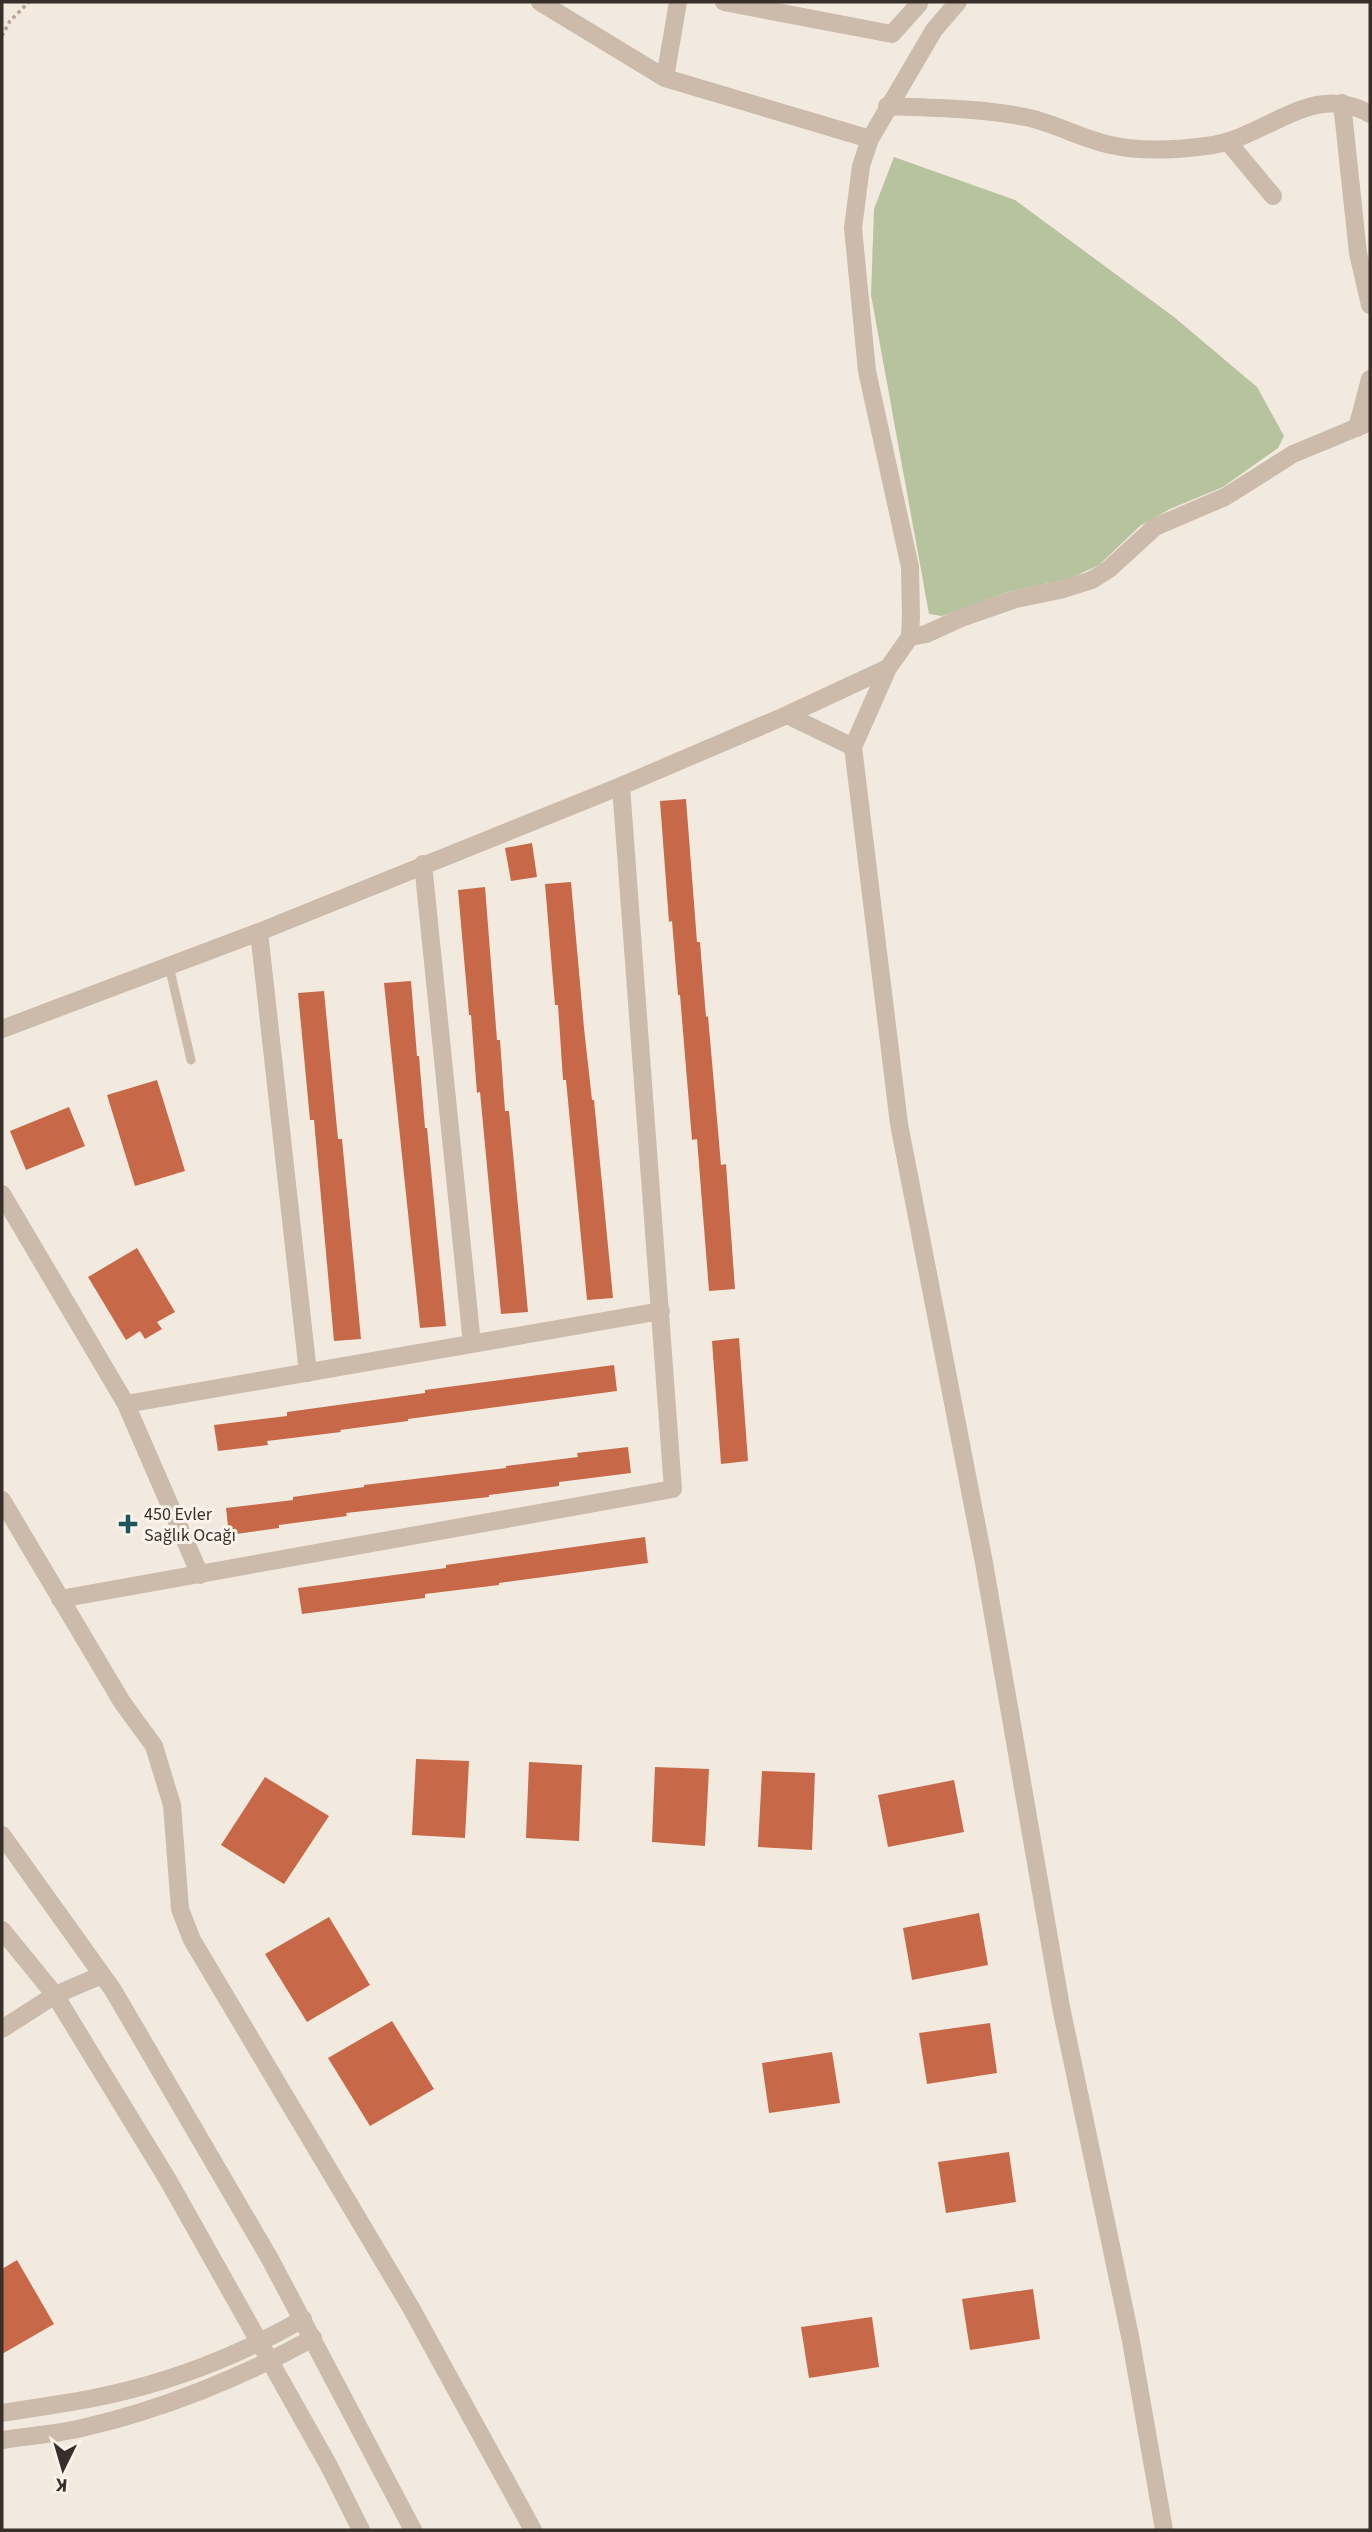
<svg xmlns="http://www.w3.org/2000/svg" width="1372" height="2532" viewBox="0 0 1372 2532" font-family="'Source Sans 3',sans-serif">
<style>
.green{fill:#b6c39e}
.building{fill:#c76949}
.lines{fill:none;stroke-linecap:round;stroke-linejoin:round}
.path{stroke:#b8a494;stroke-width:3.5;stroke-dasharray:3.5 3.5;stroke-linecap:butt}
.service{stroke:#ccbaaa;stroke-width:9}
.minor{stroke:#ccbaaa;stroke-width:18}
.tertiary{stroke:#ccbaaa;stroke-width:18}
.poi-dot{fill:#1f575c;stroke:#faf4ec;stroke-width:2.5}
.labels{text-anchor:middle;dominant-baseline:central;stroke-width:6;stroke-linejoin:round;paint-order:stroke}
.poi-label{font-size:18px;fill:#392f2a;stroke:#faf4ec;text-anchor:start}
</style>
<rect width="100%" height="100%" fill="#f3eadf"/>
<path class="green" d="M894 157 1015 200 1174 317 1257 387 1284 436 1278 448 1223 487 1170 509 1140 526 1099 565 1069 579 1011 591 942 616 929 614 871 295 874 209Z"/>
<path class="building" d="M686 799 697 942H700L706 1017 708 1016 721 1165 726 1164 735 1289 709 1291 697 1139 692 1140 680 995H678L672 921 669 922 660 801Z
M532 843 537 877 511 881 505 848Z
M571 882 584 1028 592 1100H594L613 1298 587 1300 566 1080H563L558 1005H555L545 884Z
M485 887 497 1040H500L505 1111H509L528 1312 501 1314 480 1092 477 1093 471 1015H469L458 890Z
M411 981 417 1056H419L425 1128H427L446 1326 420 1328 384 983Z
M324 991 338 1139H342L361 1339 334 1341 314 1120H310L298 993Z
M157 1080 185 1171 135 1186 107 1095Z
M69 1107 85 1146 26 1170 10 1131Z
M137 1248 175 1312 157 1322 162 1329 145 1339 140 1331 126 1340 88 1277Z
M739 1338 748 1461 721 1464 712 1341Z
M614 1365 617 1391 408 1419V1421L340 1430 341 1432 267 1441 268 1445 218 1451 214 1425 287 1416V1412L425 1393V1390Z
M628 1447 631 1473 559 1482V1486L489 1495V1497L346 1513 347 1516 279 1525V1528L229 1535 226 1508 293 1500V1497L364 1487V1485L506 1468V1466L578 1457 577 1453Z
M645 1537 648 1563 499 1583V1585L425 1594V1598L302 1614 298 1588 446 1568V1565Z
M416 1759 469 1761 465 1838 412 1835Z
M529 1762 582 1765 579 1841 526 1838Z
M655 1767 709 1769 705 1846 652 1842Z
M762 1771 815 1773 812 1850 758 1847Z
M265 1777 329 1816 284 1884 221 1845Z
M954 1780 964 1832 888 1847 878 1795Z
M979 1913 988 1965 912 1980 903 1928Z
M329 1917 370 1985 307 2022 265 1954Z
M392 2021 434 2089 370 2126 328 2058Z
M990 2023 997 2073 927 2084 919 2033Z
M832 2052 840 2103 769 2113 762 2063Z
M1009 2152 1016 2202 946 2213 938 2162Z
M17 2260 54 2324 2 2354V2269Z
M1033 2289 1040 2339 970 2350 962 2299Z
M872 2317 879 2367 809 2378 801 2327Z"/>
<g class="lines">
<path class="path" d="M2 36 10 21 29 2"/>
<path class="service" d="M169 966 191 1060"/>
<path class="minor" d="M540 2 665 78 870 139
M724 2 892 34 919 4
M665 78 678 2
M1342 103 1358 253 1370 305
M887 106C933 108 980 108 1025 117 1055 123 1082 139 1111 145 1141 152 1176 150 1206 146 1267 139 1310 80 1370 114
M1228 142 1273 196
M1357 428 1370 379
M910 637 926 634 961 618 1016 599 1060 590 1092 580 1109 569 1155 527 1225 497 1293 454 1370 422
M888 668 853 747 899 1124 984 1563 1061 2007 1131 2341 1164 2530
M787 715 853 747
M621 786 787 715 888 668 910 637 911 616 910 567 867 371 853 228 861 166 870 139 934 30 958 2
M423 864 472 1344
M259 932 308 1373
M2 1029 259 932 621 786 673 1489 60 1599
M2 1194 126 1404 200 1575
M126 1404 661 1311
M2 1500 122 1702 154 1746 172 1805 180 1909 192 1940 410 2306 533 2530
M2 2029 55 1995 102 1975"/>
<path class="tertiary" d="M2 1835 113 1990 270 2259 413 2530
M2 1930 55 1995 168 2180 329 2466 361 2530
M2 2413C37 2407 73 2403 108 2395 176 2380 242 2354 303 2319
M2 2440C28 2436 56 2434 82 2428 161 2410 243 2377 313 2338"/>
</g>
<path class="poi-dot" d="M124.5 1513.5h7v7h7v7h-7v7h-7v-7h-7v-7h7z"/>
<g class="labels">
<g class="poi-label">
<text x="144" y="1514">450 Evler<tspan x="144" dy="21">Sağlık Ocağı</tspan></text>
</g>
</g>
<rect width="1372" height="2532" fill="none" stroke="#392f2a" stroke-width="7"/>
<g transform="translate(63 2469) rotate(185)" stroke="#faf4ec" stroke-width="5" paint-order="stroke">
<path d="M0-5L12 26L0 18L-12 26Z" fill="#392f2a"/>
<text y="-10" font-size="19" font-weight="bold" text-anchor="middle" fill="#392f2a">K</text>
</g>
</svg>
